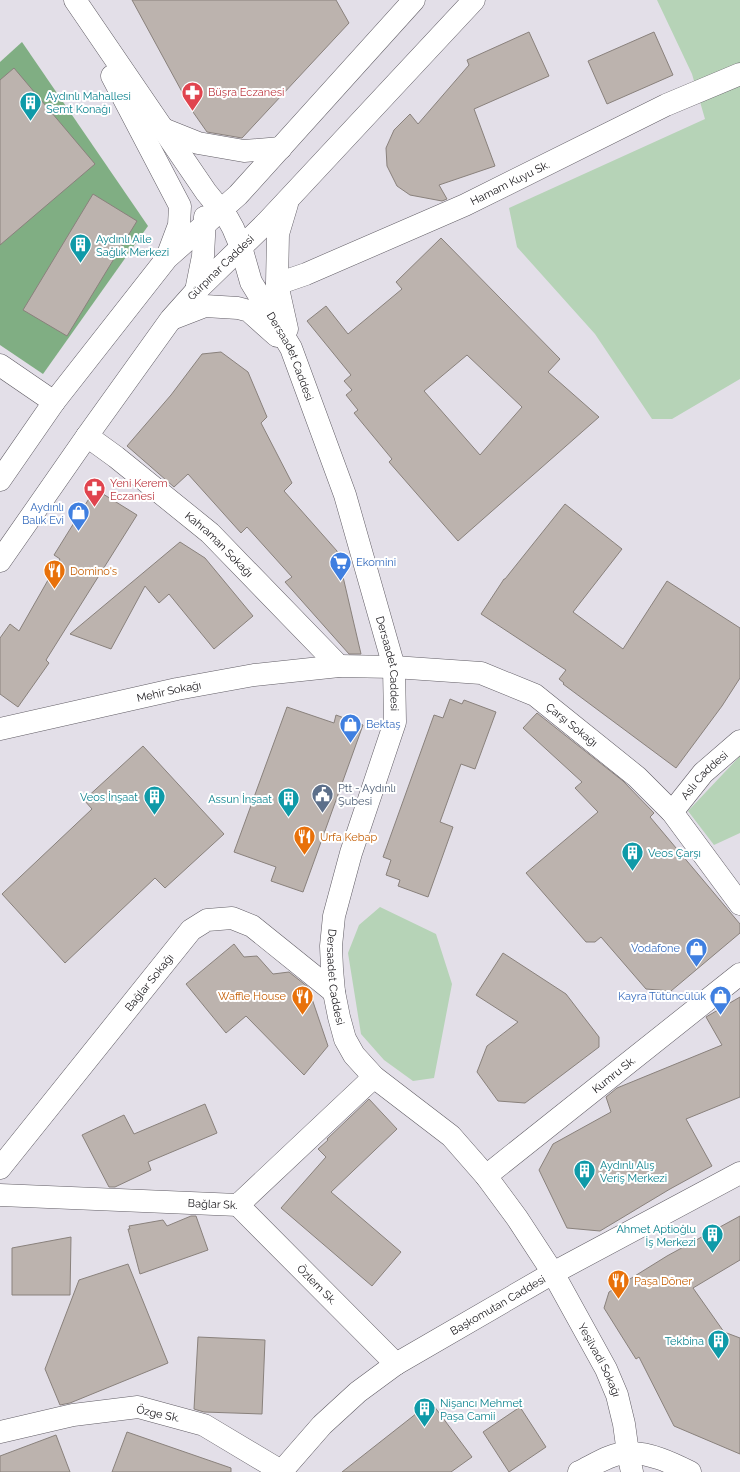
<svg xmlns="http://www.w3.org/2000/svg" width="740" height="1472" viewBox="0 0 740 1472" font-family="Raleway,sans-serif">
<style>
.green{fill:#b6d3b7}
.forest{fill:#80ae83}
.building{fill:#bcb3ae;stroke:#89817c;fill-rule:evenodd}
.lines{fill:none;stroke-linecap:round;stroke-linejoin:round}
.street-casing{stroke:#615d65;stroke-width:23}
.secondary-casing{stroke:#615d65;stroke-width:23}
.street{stroke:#fff;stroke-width:22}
.secondary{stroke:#fff;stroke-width:22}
.labels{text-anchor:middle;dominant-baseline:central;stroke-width:4;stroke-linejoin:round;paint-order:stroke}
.health-label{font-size:11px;fill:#be3a42;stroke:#fff;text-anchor:start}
.culture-label{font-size:11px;fill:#0d838f;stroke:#fff;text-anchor:start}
.street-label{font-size:11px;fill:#19171b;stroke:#fff}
.shop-label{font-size:11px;fill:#366cbe;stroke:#fff;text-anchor:end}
.food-label{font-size:11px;fill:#c56008;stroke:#fff;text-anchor:start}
.service-label{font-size:11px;fill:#4e5e75;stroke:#fff;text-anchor:start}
</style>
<rect width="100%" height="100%" fill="#e3dfe8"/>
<path class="green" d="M657 0H740V379L672 419H652L595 334 517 247 509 208 705 119 692 74Z
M740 756V833L714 845 688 811Z
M380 907 436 934 452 984 434 1078 413 1081 384 1060 361 1034 348 953 359 925Z"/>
<path class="forest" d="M22 42 148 226 43 374 0 345V62Z"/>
<path class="building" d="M132 0H336L349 23 242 138 207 132 193 112Z
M529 32 549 76 474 109 495 166 439 185 447 199 442 201 410 195 397 186 387 166 386 148 394 130 410 114 418 124 469 65 467 60Z
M654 32 673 75 607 104 588 61Z
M14 68 95 164 0 245V80Z
M93 194 137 221 67 336 23 310Z
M441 238 560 359 548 372 599 417 458 541 389 462 392 459 354 413 358 410 346 395 352 390 344 381 351 375 307 321 326 306 348 334 402 289 396 282ZM467 355 522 407 480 455 424 391Z
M221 352 248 372 267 417 261 423 292 483 284 491 337 551 361 654H349L285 582 292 577 247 527 241 533 188 474 174 487 127 446 171 395 202 354Z
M95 489 137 515 46 660 49 663 18 707 0 694V638L10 624 19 631 60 559 54 555Z
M565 504 622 549 573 612 623 649 667 581 740 628V678L722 706 676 768 563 684 564 683 559 679 566 670 481 614 504 579H505Z
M180 542 205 558 253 616 214 649 169 594 159 603 145 586 111 649 70 634Z
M450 699 462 704 464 700 496 712 475 769 461 764 440 822 453 827 428 897 398 886 400 880 386 875 391 860 383 857 434 715 443 718Z
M287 707 334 723 336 715 363 725 303 892 271 881 276 867 234 852Z
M537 713 623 781 654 813 650 817 740 924V933L671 991 646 989 601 937 595 942H586L526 873 598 812 575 788 582 782 523 728Z
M143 746 224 834 165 888 155 878 65 963 2 894 92 809 84 800Z
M234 944 244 957 257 956 273 974 289 972 308 987 328 1046 304 1075 246 1016 226 1033 186 984Z
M503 953 566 994 599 1037V1047L525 1103 498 1101 477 1072 487 1046 518 1022 476 995Z
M740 997V1097L686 1119 712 1166 670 1189 600 1231 567 1228 539 1170 553 1144 611 1112 606 1097 617 1088 722 1045 706 1017Z
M369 1099 397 1129 331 1192 401 1252 372 1286 281 1208 326 1157 318 1149 328 1140 327 1139Z
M205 1104 217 1133 148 1162 151 1170 115 1187H109L82 1135 124 1115 134 1134Z
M191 1216H196L208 1250 140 1274 128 1229H130L129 1226 163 1220 167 1226Z
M740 1216V1260L693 1288 724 1332 740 1338V1454L674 1426 639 1357 636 1359 604 1308 609 1292 667 1256Z
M71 1237 70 1295H12V1248Z
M128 1264 168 1363 70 1403 60 1405 45 1369 79 1280Z
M198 1337 265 1340 262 1414 204 1412 194 1409Z
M431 1402 472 1457 451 1472H342Z
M520 1407 546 1447 509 1472 483 1432Z
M127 1432 231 1468V1472H112Z
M56 1435 70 1472H0V1456Z"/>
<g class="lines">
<defs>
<g id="street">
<path id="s1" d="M277 284 306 274 465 205 666 105 740 74"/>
<path d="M0 365 54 402"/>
<path id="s2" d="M87 436 116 457 210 533 339 666"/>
<path id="s3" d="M0 729 177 689 254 675 339 666 394 667 481 673 535 695 637 777 672 812 740 904"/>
<path id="s4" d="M672 812 703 773 740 741"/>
<path id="s5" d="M0 1168 191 930 207 920 232 918 252 926 334 992"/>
<path id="s6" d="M486 1176 740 974"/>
<path id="s7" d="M0 1195 238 1205 374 1077"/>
<path id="s8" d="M238 1205 396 1364"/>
<path d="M0 1432 73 1415 138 1407 204 1425 281 1471"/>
<path d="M628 1453 632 1472"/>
</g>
<g id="secondary">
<path id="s9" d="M75 0 206 192 228 219 233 228 241 247 251 282 291 348 345 495 394 667 395 722 351 853 334 916 331 946 332 969 334 992 339 1017 345 1039 354 1055 374 1077 451 1136 486 1176 517 1218 553 1273 606 1369 617 1395 624 1424 628 1453"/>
<path d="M112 76 180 206 179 225 167 257"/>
<path d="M163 129 198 143 244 151 281 148"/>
<path d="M196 291 203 256 205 217"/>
<path d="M174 318 205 306 238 308 249 311 277 336"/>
<path d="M287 329 277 284 278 234 287 204"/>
<path d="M0 480 54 402 167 258 238 195 414 0"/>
<path id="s10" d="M0 561 87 436 171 319 196 291 266 223 474 0"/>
<path id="s11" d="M281 1472 322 1425 358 1392 396 1364 553 1273 740 1173"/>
<path d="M579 1472C594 1465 611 1453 628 1453 649 1452 672 1463 690 1472"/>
</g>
</defs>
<use href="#street" class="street-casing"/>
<use href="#secondary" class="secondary-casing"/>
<use href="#street" class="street"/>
<use href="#secondary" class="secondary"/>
</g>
<defs>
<symbol id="pharmacy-pin" viewBox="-11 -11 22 30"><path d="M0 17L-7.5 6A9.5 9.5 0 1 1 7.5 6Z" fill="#e0444e" stroke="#fff"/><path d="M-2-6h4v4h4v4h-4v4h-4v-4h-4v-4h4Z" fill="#fff"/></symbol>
<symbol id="building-pin" viewBox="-11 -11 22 30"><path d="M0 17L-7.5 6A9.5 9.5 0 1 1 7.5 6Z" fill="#0f9aa8" stroke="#fff"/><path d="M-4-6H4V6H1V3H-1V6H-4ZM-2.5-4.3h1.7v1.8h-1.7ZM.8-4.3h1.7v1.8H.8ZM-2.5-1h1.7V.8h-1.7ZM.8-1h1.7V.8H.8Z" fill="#fff"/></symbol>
<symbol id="shop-pin" viewBox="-11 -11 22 30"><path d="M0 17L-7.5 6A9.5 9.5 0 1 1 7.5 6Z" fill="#3f7fe0" stroke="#fff"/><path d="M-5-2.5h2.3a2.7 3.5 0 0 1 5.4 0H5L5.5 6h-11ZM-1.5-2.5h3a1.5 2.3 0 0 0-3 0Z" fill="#fff"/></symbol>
<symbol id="supermarket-pin" viewBox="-11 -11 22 30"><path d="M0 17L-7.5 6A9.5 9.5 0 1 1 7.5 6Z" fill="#3f7fe0" stroke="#fff"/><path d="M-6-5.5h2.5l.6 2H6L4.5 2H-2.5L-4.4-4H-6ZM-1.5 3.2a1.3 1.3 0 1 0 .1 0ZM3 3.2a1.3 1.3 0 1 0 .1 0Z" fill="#fff"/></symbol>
<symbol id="restaurant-pin" viewBox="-11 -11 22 30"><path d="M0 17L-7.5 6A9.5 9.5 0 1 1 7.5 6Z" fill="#e8710a" stroke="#fff"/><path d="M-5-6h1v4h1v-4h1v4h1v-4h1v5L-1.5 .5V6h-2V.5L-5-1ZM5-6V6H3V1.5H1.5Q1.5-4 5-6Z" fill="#fff"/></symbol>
<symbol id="civic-pin" viewBox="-11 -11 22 30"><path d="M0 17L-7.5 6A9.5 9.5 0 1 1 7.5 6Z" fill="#5c6f8a" stroke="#fff"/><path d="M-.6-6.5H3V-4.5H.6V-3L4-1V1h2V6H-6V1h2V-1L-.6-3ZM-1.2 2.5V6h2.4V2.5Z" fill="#fff"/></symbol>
</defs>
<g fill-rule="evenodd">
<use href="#pharmacy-pin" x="180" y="80" width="25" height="34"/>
<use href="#building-pin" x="18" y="90" width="25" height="34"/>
<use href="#building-pin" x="68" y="232" width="25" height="34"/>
<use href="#pharmacy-pin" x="82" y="476" width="25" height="34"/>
<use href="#shop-pin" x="66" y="500" width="25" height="34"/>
<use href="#supermarket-pin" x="328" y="550" width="25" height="34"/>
<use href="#restaurant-pin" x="42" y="558" width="25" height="34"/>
<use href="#shop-pin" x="338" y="712" width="25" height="34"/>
<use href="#civic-pin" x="310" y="782" width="25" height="34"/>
<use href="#building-pin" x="142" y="784" width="25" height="34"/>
<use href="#building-pin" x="276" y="786" width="25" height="34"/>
<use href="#restaurant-pin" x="292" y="824" width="25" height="34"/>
<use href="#building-pin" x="620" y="840" width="25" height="34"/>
<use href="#shop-pin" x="684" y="936" width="25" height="34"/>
<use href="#restaurant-pin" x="290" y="984" width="25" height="34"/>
<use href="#shop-pin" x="708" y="984" width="25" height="34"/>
<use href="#building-pin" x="572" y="1158" width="25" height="34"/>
<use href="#building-pin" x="700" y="1222" width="25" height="34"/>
<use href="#restaurant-pin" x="606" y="1268" width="25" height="34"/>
<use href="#building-pin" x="706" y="1328" width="25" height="34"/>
<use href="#building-pin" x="412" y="1396" width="25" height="34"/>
</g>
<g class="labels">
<g class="health-label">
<text x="208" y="92">Büşra Eczanesi</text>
<text x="110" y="483">Yeni Kerem<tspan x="110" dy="13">Eczanesi</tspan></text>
</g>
<g class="culture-label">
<text x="46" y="96">Aydınlı Mahallesi<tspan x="46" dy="13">Semt Konağı</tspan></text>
<text x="96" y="239">Aydınlı Aile<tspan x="96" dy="13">Sağlık Merkezi</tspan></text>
<text x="138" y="797" text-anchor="end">Veos İnşaat</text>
<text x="272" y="799" text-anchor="end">Assun İnşaat</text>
<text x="648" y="853">Veos Çarşı</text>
<text x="600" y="1165">Aydınlı Alış<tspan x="600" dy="13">Veriş Merkezi</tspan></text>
<text x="696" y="1229" text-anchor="end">Ahmet Aptioğlu<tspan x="696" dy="13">İş Merkezi</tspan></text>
<text x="704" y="1341" text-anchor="end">Tekbina</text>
<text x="440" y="1403">Nişancı Mehmet<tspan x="440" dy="13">Paşa Camii</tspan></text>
</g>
<g class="street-label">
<text stroke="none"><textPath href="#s1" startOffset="254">Hamam Kuyu Sk.</textPath></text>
<text stroke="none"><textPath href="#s10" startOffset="368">Gürpınar Caddesi</textPath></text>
<text stroke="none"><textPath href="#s9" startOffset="419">Dersaadet Caddesi</textPath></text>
<text stroke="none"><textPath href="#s2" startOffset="171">Kahraman Sokağı</textPath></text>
<text stroke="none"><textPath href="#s9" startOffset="743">Dersaadet Caddesi</textPath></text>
<text stroke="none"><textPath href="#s3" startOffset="173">Mehir Sokağı</textPath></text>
<text stroke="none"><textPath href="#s3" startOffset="593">Çarşı Sokağı</textPath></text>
<text stroke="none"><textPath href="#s4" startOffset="49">Aslı Caddesi</textPath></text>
<text stroke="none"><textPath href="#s9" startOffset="1067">Dersaadet Caddesi</textPath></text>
<text stroke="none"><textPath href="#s5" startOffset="238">Bağlar Sokağı</textPath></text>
<text stroke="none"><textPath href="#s6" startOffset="163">Kumru Sk.</textPath></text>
<text stroke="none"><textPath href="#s7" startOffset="213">Bağlar Sk.</textPath></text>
<text stroke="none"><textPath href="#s8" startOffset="112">Özlem Sk.</textPath></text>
<text stroke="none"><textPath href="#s11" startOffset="276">Başkomutan Caddesi</textPath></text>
<text stroke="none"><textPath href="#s9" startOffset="1545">Yeşilvadi Sokağı</textPath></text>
<text transform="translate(158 1414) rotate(12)">Özge Sk.</text>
</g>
<g class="shop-label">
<text x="64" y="507">Aydınlı<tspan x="64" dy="13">Balık Evi</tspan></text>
<text x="356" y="562" text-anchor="start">Ekomini</text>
<text x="366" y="724" text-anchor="start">Bektaş</text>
<text x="680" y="948">Vodafone</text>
<text x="706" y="996">Kayra Tütüncülük</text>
</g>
<g class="food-label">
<text x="70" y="571">Domino's</text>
<text x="320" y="837">Urfa Kebap</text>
<text x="286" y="996" text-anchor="end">Waffle House</text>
<text x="634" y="1281">Paşa Döner</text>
</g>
<g class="service-label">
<text x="338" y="788">Ptt - Aydınlı<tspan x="338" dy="13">Şubesi</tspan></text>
</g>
</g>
</svg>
